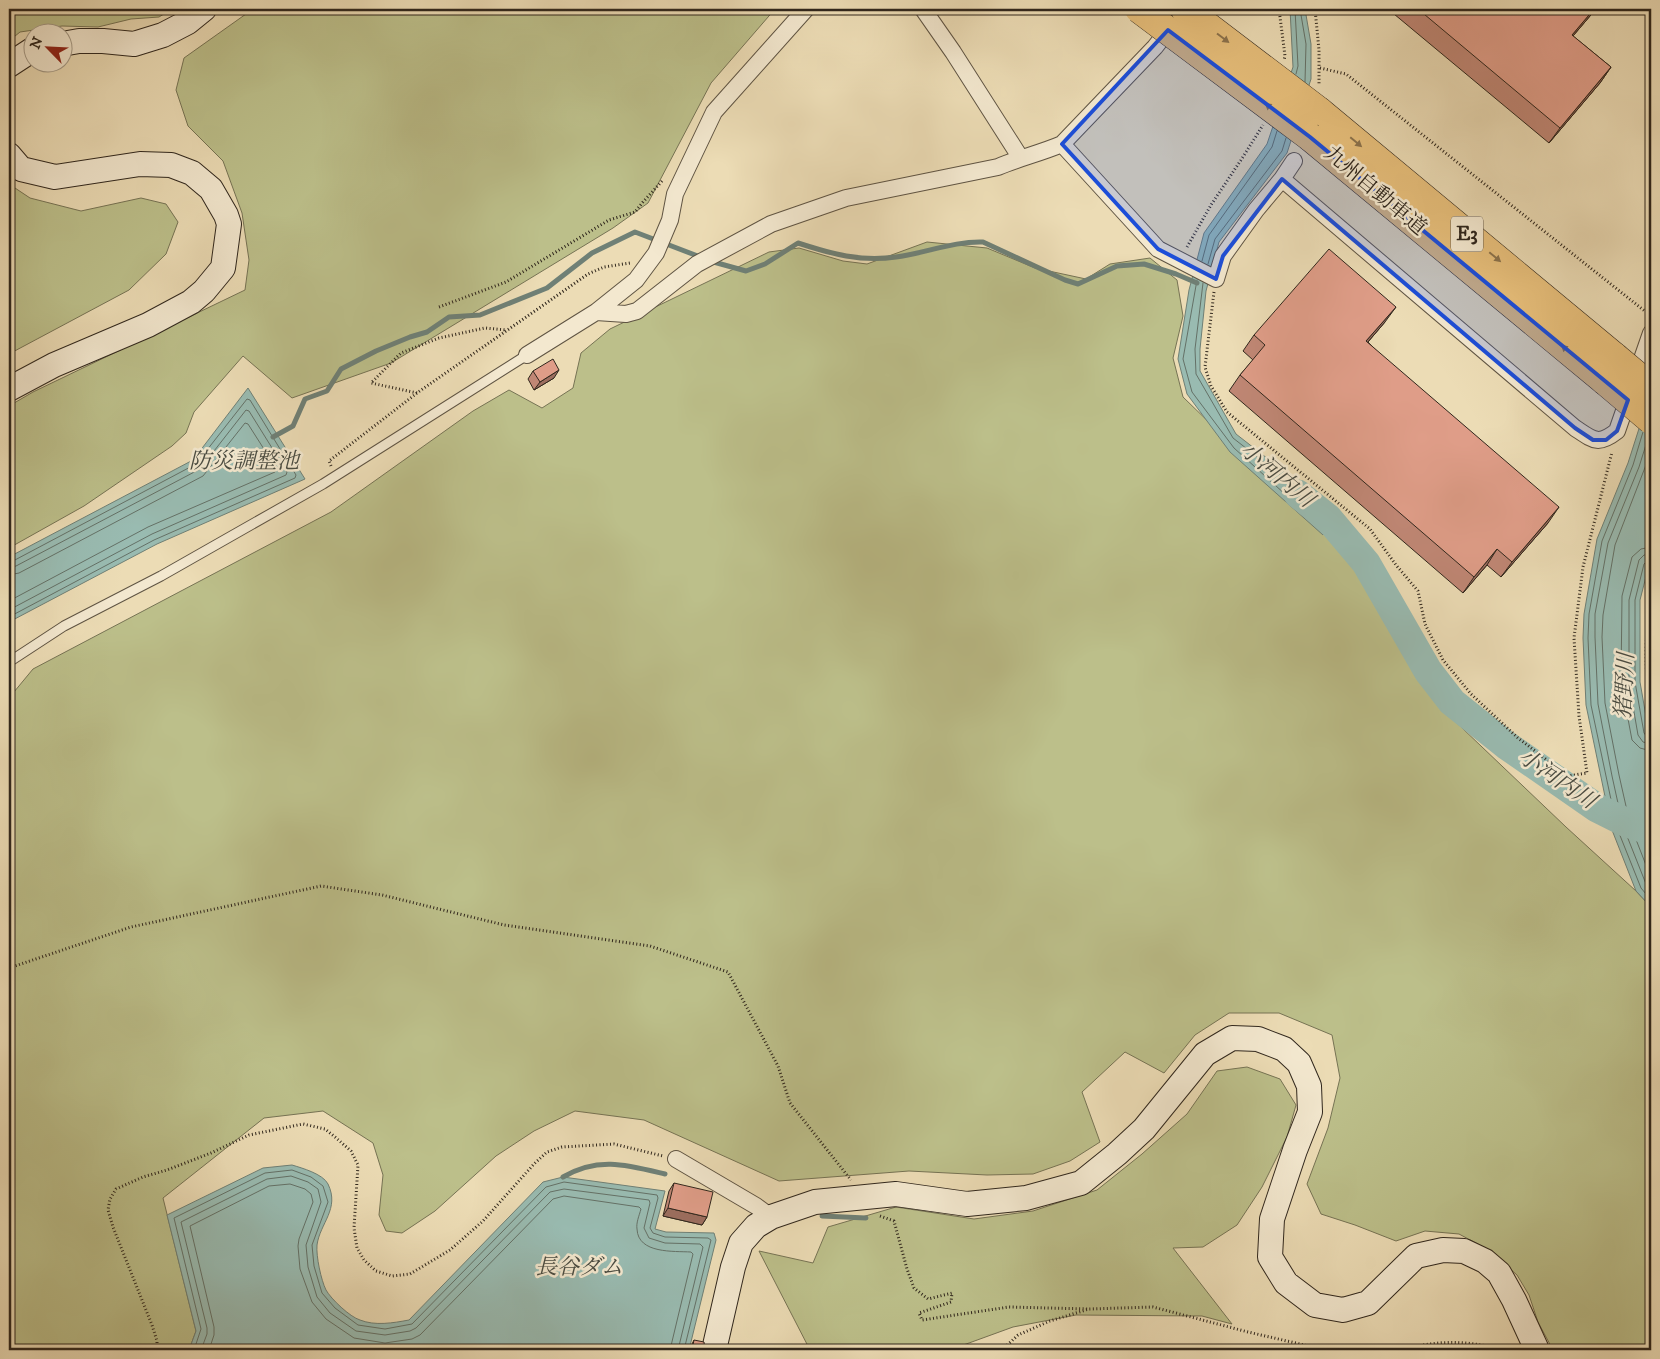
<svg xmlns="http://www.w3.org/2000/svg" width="1660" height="1359" viewBox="0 0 1660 1359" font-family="'IM FELL DW Pica','Noto Serif JP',serif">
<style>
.green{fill:#bcbf8a;stroke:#767354}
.water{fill:#99bbb1;stroke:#6f8076}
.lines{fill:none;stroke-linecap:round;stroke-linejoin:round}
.shore{stroke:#647167;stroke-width:1}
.stream{stroke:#6f8076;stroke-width:5}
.river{stroke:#99bbb1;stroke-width:29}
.lane-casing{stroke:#5f5443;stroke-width:11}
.street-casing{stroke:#5f5443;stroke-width:18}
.secondary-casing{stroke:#30271d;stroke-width:26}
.highway-casing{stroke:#30271d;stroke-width:29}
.path{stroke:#30271d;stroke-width:3;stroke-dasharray:1 2.5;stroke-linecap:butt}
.lane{stroke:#f3e8cf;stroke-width:9}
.street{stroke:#f3e8cf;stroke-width:16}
.secondary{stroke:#f3e8cf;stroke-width:24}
.highway{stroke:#e6be7a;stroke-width:28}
.highway-bridge-casing{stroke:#30271d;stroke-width:29;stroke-linecap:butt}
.highway-bridge{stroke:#e6be7a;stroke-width:28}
.wall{fill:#c08775;stroke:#30271d}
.shaded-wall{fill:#9c6e5f;stroke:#30271d}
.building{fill:#df9d88;stroke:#30271d}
.oneway{fill:#8b724c}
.marked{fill:#1d4ed8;fill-opacity:0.2;stroke:#1d4ed8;stroke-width:4;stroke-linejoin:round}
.labels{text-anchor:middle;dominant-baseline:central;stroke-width:5;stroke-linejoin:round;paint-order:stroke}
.shield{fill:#f3e8cf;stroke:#6a6152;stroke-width:1}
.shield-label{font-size:20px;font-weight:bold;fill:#30271d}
.street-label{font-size:21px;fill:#30271d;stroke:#f3e8cf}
.water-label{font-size:22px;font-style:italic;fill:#4a4c42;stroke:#f3e8cf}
</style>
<rect width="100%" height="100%" fill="#ecdcb5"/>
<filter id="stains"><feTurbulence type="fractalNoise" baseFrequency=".004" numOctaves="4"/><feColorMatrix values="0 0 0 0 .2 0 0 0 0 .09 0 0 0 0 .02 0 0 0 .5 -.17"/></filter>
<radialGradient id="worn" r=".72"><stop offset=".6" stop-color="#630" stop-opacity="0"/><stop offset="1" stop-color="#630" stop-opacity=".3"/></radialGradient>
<path class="green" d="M9 9H172L159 17 131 19 98 27 62 26 20 32 9 41Z
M253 9H775L711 83 648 203 613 228 391 363 292 398 243 356 194 412 186 433 172 446 84 506 9 548V406L33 392 245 290 249 260 242 213 223 161 188 126 176 90 184 58Z
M9 184 30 198 81 211 141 198 166 204 178 222 166 254 129 290 9 354Z
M927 242 987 248 1035 268 1086 279 1110 264 1150 258 1177 280 1183 316 1173 358 1183 397 1251 463 1324 526 1376 600 1400 649 1439 706 1566 827 1636 891 1651 907V1350H1553L1538 1322 1529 1295 1517 1275 1489 1250 1459 1234 1425 1231 1396 1241 1355 1225 1321 1214 1307 1184 1328 1128 1340 1078 1332 1035 1279 1013H1229L1195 1035 1164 1073 1125 1052 1082 1092 1100 1142 1070 1161 1033 1174 987 1175 909 1171 779 1181 644 1120 575 1111 534 1131 496 1156 435 1211 402 1233 386 1231 379 1215 383 1175 373 1143 323 1111 264 1118 163 1198 196 1331 189 1350H9V698L33 669 331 512 473 411 509 390 542 408 573 388 581 353 610 329 769 252 799 248 843 261 867 264Z
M1247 1067 1280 1079 1296 1105 1287 1137 1262 1187 1237 1225 1203 1247 1173 1248 1232 1324 1202 1316 1076 1315 1013 1327 958 1347 943 1350H810L759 1251 813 1263 828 1227 896 1207 974 1219 1033 1211 1097 1190 1142 1154 1187 1114 1217 1071Z"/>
<path class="water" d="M1290 9H1305L1311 44V79L1287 153 1219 242 1206 291 1200 349V371L1236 434 1331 508 1323 535 1230 452 1187 394 1178 359 1189 290 1204 233 1267 144 1293 67Z
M248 388 305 479 157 544 9 622V557L193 460Z
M1651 391V557L1640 600V682L1651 745V907L1636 891 1612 830 1586 705 1583 638 1584 614 1597 539 1628 463Z
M292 1165C302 1168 323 1174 328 1184 340 1209 320 1223 317 1245 316 1256 321 1280 326 1290 331 1299 350 1317 360 1320 375 1326 393 1323 409 1320L543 1182 563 1177 665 1191 655 1229 666 1232 714 1233 716 1240 689 1350H189L196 1331 167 1215 263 1168Z
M1087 1345H1133L1178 1350H1071Z"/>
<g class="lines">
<path class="shore" d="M1295 9 1298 66 1296 74
M1300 9 1306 44 1305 82
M1202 261 1209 235 1272 147 1277 131
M1208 264 1215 239 1282 151 1286 138
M1197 280 1183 359 1192 392 1234 448 1317 523 1320 524 1324 509 1233 438 1196 374 1195 349 1203 283
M1643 432 1633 465 1602 541 1589 614 1588 638 1591 705 1617 828 1641 888 1651 900
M1649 435 1639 467 1608 543 1595 614V637L1598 704 1612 776 1623 826 1646 884 1651 890
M1651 452 1615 545 1603 615 1602 637 1605 703 1619 775 1630 824 1651 878
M1651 547 1641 549 1632 557 1622 596 1621 682 1632 740 1640 748 1651 751
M1651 554 1644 555 1639 560 1629 600V683L1638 735 1643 742 1651 744
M1651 560 1647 561 1644 564 1635 600V682L1644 733 1647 737H1651
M9 561H13L196 464 247 399 250 400 296 475 295 478 154 540 9 617
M9 568 16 566 200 469 246 410 249 411 287 472 286 475 152 534 9 610
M9 575 19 573 203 476 245 423 248 424 276 468 275 472 148 527 9 601
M194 1350 201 1329 174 1218 265 1173 292 1170 311 1177 323 1186 328 1202 312 1245 314 1266 322 1293 335 1308 358 1325 385 1329 412 1324 546 1187 564 1182 657 1195 658 1198 650 1228 653 1233 665 1237 708 1238 711 1240 684 1350
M201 1350 207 1334V1328L181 1222 267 1179 291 1176 308 1182 318 1189 321 1202 306 1245 308 1267 317 1297 330 1313 356 1331 385 1335 410 1331 416 1328 550 1192 564 1189 649 1200 650 1203 644 1228 649 1238 665 1243 700 1244 703 1247 678 1350
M209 1350 214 1335V1327L190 1226 269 1186 290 1184 305 1189 311 1194 313 1202 299 1239 298 1246 300 1269 312 1302 326 1319 354 1338 385 1343 412 1339 420 1335 553 1199 564 1196 639 1207 641 1209C639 1216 636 1223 637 1229 638 1254 674 1251 691 1252L693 1254 670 1350"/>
<path class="stream" d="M710 261 746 271 765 264 798 243C832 254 860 262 896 257 926 253 954 241 983 242L1065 280 1078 284 1117 266 1144 264 1176 274 1197 283
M273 437 293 426 305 399 327 391 341 369 376 351 410 337 427 332 449 317 480 315 547 288 592 253 635 232 703 258
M563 1177C598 1156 628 1165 665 1174
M822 1216 866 1218"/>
<path class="river" d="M1298 494 1328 518 1366 563 1428 671 1452 702 1506 745 1597 808 1625 822 1651 831"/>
<defs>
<path id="lane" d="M9 662 64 626 161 576 323 484 527 355"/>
<path id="street" d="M923 9 953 52 1020 157
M1062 144 1158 249 1216 279 1223 256 1256 210 1282 179 1294 161
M1282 179 1575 428C1593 440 1598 446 1617 431L1651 333
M596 312 626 314 637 311 697 264 771 224 846 198 998 167C1019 158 1041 153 1062 144L1155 47 1173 24
M527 355 596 312 636 280 656 253 670 220 675 194 714 112 806 9
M676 1159 756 1206 771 1217"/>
<path id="secondary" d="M62 44 79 41H103L134 44 163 35 188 22 204 9
M9 65 32 50
M9 155 21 169 55 177 140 164 171 165 192 173 211 189 226 215 229 224 223 268 204 291 191 302 148 325 54 365 9 389
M714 1350 733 1267 741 1243 756 1226 771 1217 815 1202 896 1194 967 1204 1026 1198 1081 1183 1117 1154 1144 1129 1205 1054 1232 1038 1258 1039 1284 1049 1299 1063 1309 1086 1310 1112 1295 1150 1272 1219 1270 1257 1286 1283 1315 1305 1343 1310 1368 1303 1416 1256 1443 1250 1464 1251 1485 1261 1499 1273 1514 1300 1537 1350"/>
<path id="highway" d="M1319 111 1615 357
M1310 137 1605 381"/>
</defs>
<use href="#lane" class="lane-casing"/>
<use href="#street" class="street-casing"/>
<use href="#secondary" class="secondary-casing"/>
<use href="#highway" class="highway-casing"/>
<path class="path" d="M1279 9 1285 56 1284 60
M1315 9 1319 50V85
M1320 68 1346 74 1651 316
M1187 247 1211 205 1241 160 1263 125
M1214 292 1205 367 1211 386 1227 412 1370 529 1396 565 1418 591 1425 624 1443 660 1471 694 1518 738 1568 776 1587 773 1579 716 1574 638 1583 567 1612 452
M439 307 506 282 609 220 635 212 643 202 663 180
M417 393 371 383 401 353 439 338 485 328 506 330
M331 466 329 461 417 393 588 274 604 267 630 263
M1651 591C1645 630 1644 674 1651 713
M9 968 131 927 321 886 382 895 504 925 650 946 728 972 778 1066 790 1103 851 1180
M880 1216 894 1221 907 1269 914 1288 928 1299 952 1293 951 1302 919 1313 922 1320 1009 1307 1089 1309
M157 1350V1341L152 1325 113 1227 108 1210 110 1199 116 1189 143 1177 167 1170 211 1153 249 1135 303 1124 325 1129 335 1137 351 1151 358 1165 354 1228 357 1248 364 1260 376 1271 392 1276 410 1274 450 1250 483 1221 534 1164 547 1152 562 1147 614 1144 663 1156
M1002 1350 1018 1335 1050 1321 1089 1309 1153 1307 1248 1332 1326 1350
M1403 1350C1434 1340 1470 1340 1501 1350"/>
<use href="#lane" class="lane"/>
<use href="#street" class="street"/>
<use href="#secondary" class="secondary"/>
<use href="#highway" class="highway"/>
<defs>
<path id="highway-bridge" d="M1139 9 1310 137
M1185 9 1319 111
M1615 357 1651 387
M1605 381 1651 420"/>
</defs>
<use href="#highway-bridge" class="highway-bridge-casing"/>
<use href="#highway-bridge" class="highway-bridge"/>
</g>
<path class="wall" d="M1388 9H1596L1573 36 1611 67 1600 83 1549 143Z
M1385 322 1368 342 1548 523 1501 577 1487 565 1463 593 1229 391 1240 375 1253 360 1243 351 1254 335Z
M533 371 554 378 534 390 528 379Z
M674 1183 707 1217 702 1225 663 1216 669 1191Z
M694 1340 705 1350H690L692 1344Z"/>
<path class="shaded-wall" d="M1594 9H1596L1561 50 1572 35Z
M1611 67 1600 83 1549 143 1560 128Z
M1396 307 1385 322 1355 357 1366 341Z
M559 370 554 378 534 390 540 382Z
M1559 507 1548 523 1501 577 1512 562Z
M1497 549 1487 565 1463 593 1474 577Z
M668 1208 707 1217 702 1225 663 1216Z"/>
<path class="building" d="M1418 9H1594L1572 35 1611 67 1560 128Z
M1329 249 1396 307 1366 341 1559 507 1512 562 1497 549 1474 577 1240 375 1265 345 1254 335Z
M553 359 559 370 540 382 533 371Z
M674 1183 713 1192 707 1217 668 1208Z
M694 1340 704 1342 705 1350H692Z"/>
<defs><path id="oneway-solid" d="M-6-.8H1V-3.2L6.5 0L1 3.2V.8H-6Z" transform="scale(1.25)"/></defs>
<g class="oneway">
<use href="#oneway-solid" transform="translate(1223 38) rotate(37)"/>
<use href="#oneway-solid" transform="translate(1271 108) rotate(-143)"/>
<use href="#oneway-solid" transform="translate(1356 142) rotate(40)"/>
<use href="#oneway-solid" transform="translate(1495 257) rotate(40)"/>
<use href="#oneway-solid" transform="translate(1567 350) rotate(-140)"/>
</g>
<path class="marked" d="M1168 30 1310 137 1628 400 1617 431 1606 440H1593L1575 428 1282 179 1223 256 1216 279 1158 249 1062 144Z"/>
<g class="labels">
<rect class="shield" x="1451" y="216.5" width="32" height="35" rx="4"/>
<g class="shield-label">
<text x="1467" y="234">E3</text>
</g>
<g class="street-label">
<text transform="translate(1375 191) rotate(40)">九州自動車道</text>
</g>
<g class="water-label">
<text x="244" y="461">防災調整池</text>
<text transform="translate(1277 475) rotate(40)">小河内川</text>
<text transform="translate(1625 686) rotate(-87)">猪野川</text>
<text transform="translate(1557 779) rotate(34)">小河内川</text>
<text x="579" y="1267">長谷ダム</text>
</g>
</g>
<rect width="1660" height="1359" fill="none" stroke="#ecdcb5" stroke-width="30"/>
<rect x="10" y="10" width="1640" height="1339" fill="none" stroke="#30271d" stroke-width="2.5"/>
<rect x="15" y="15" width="1630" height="1329" fill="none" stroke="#30271d"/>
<g transform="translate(48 48) rotate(294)"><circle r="24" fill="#f3e8cf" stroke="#a59b88"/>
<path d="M0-4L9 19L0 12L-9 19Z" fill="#8f2418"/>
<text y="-8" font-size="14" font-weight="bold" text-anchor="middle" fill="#30271d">N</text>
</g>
<rect width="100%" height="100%" filter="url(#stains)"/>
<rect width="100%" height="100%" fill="url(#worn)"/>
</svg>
